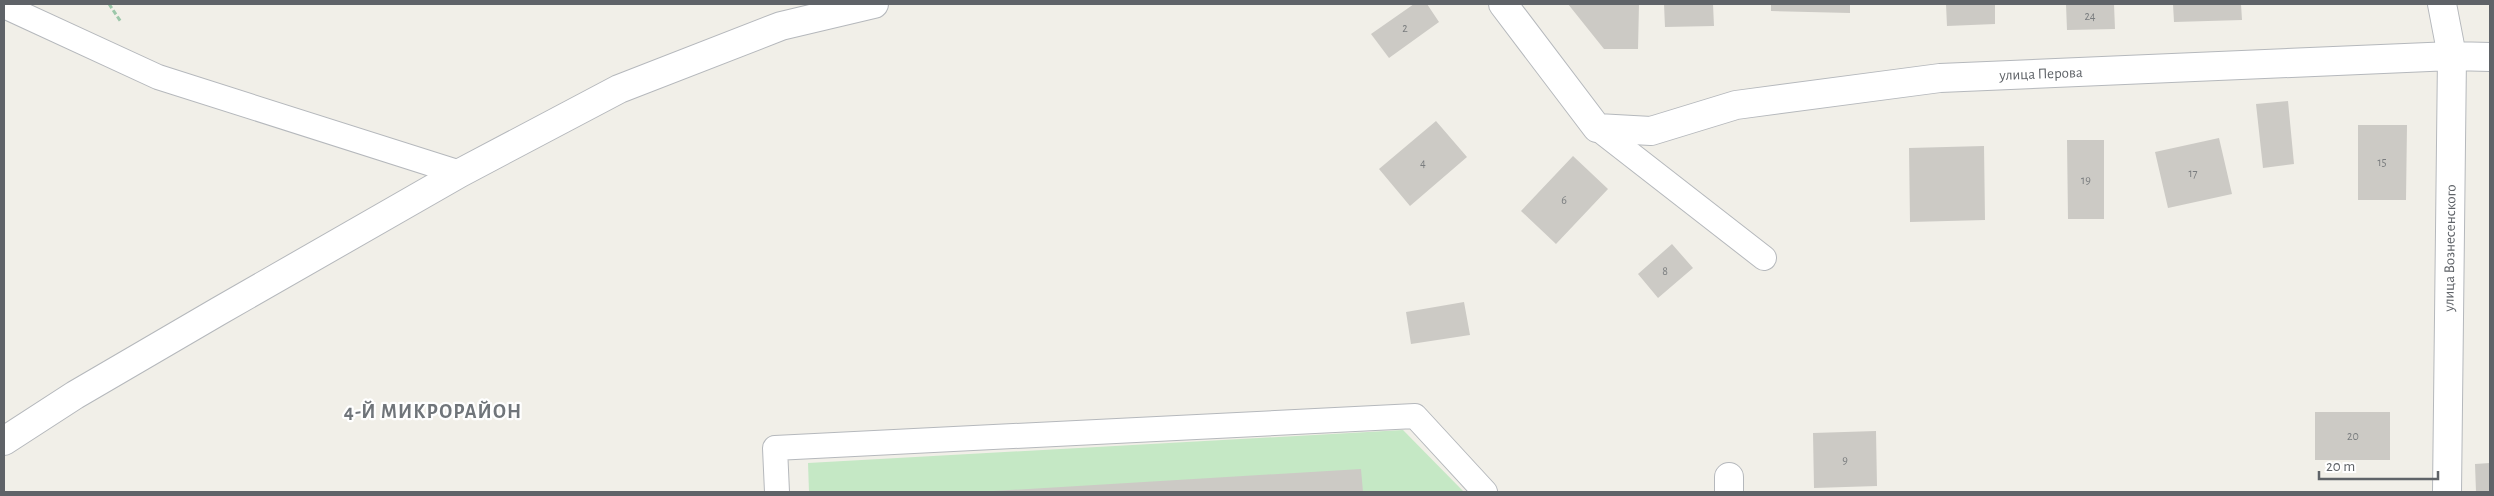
<svg xmlns="http://www.w3.org/2000/svg" width="2494" height="496" viewBox="0 0 2494 496" font-family="'Alegreya Sans',sans-serif">
<style>
.green{fill:#c5e8c5}
.building{fill:#cccac5}
.lines{fill:none;stroke-linecap:round;stroke-linejoin:round}
.lane-casing{stroke:#b5b8bc;stroke-width:26}
.street-casing{stroke:#b5b8bc;stroke-width:30}
.path{stroke:#9cc7a9;stroke-width:3;stroke-dasharray:5 2.5;stroke-linecap:butt}
.lane{stroke:#fff;stroke-width:24}
.street{stroke:#fff;stroke-width:28}
.labels{text-anchor:middle;dominant-baseline:central;stroke-width:4.5;stroke-linejoin:round;paint-order:stroke}
.number-label{font-size:12px;fill:#7a7d7f}
.street-label{font-size:15px;fill:#5f6368;stroke:#fff}
.district-label{font-size:20px;font-weight:bold;letter-spacing:1px;fill:#70757a;stroke:#fff}
</style>
<rect width="100%" height="100%" fill="#f1efe8"/>
<path class="green" d="M1403 430 1464 492H809L808 463Z"/>
<path class="building" d="M1414 4H1427L1439 22 1389 58 1371 34Z
M1568 4H1639L1638 49H1604Z
M1664 4H1713L1714 26 1665 27Z
M1771 4H1850V13L1771 11Z
M1946 4H1995V24L1947 26Z
M2066 4H2114L2115 29 2067 30Z
M2173 4H2241L2242 20 2174 22Z
M2288 101 2294 164 2263 168 2256 104Z
M1436 121 1467 157 1410 206 1379 169Z
M2358 125H2407L2406 200H2358Z
M2219 138 2232 194 2168 208 2155 152Z
M2067 140H2104V219H2068Z
M1984 146 1985 220 1910 222 1909 148Z
M1573 156 1608 189 1556 244 1521 211Z
M1672 244 1693 268 1658 298 1638 274Z
M1464 302 1470 335 1411 344 1406 312Z
M2315 412H2390V460H2315Z
M1876 431 1877 486 1814 488 1813 433Z
M2490 463V492H2476L2475 464Z
M1361 469 1363 492H993V491Z"/>
<g class="lines">
<defs>
<path id="lane" d="M4 6 158 77 460 173
M1597 128 1764 258
M777 492 775 448 1415 416 1485 492"/>
<path id="street" d="M1503 4 1597 128 1651 131 1736 105 1940 78 2452 56 2490 57
M2442 4 2452 56 2447 492
M4 441 75 395 219 311 460 173 619 89 781 26 874 4
M1729 492V477"/>
</defs>
<use href="#lane" class="lane-casing"/>
<use href="#street" class="street-casing"/>
<path class="path" d="M109 4 121 22"/>
<use href="#lane" class="lane"/>
<use href="#street" class="street"/>
</g>
<g class="labels">
<g class="number-label">
<text x="2090" y="16">24</text>
<text x="1405" y="28">2</text>
<text x="2382" y="162">15</text>
<text x="1423" y="163">4</text>
<text x="2193" y="173">17</text>
<text x="2086" y="180">19</text>
<text x="1564" y="200">6</text>
<text x="1665" y="271">8</text>
<text x="2353" y="436">20</text>
<text x="1845" y="460">9</text>
</g>
<g class="street-label">
<text transform="translate(2041 74) rotate(-2)">улица Перова</text>
<text transform="translate(2450 248) rotate(-89)">улица Вознесенского</text>
</g>
<g class="district-label">
<text x="433" y="412">4-Й МИКРОРАЙОН</text>
</g>
</g>
<rect width="2494" height="496" fill="none" stroke="#5f6368" stroke-width="10"/>
<path d="M2319 471v8h119v-8" fill="none" stroke="#5f6368" stroke-width="2.5"/>
<text x="2326" y="471" font-size="15" fill="#5f6368" stroke="#ffffff" stroke-width="4" paint-order="stroke">20 m</text>
</svg>
